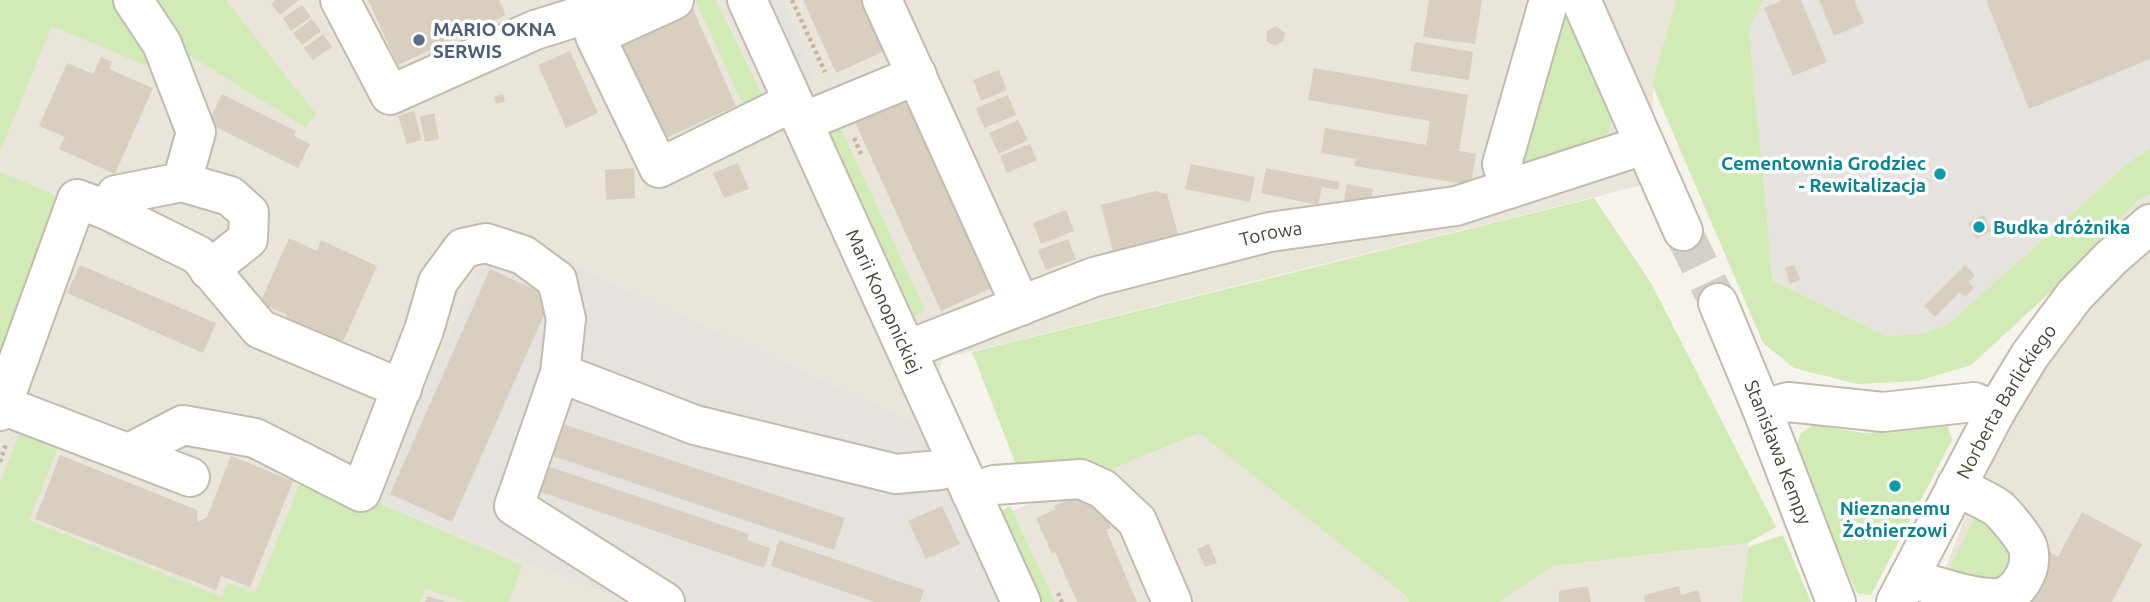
<svg xmlns="http://www.w3.org/2000/svg" width="2150" height="602" viewBox="0 0 2150 602" font-family="Ubuntu,sans-serif">
<style>
.residential{fill:#eae5da}
.industrial{fill:#e6e2dd}
.green{fill:#d2eab5}
.parking{fill:#e5e3e0}
.building{fill:#d8cfc1}
.lines{fill:none;stroke-linecap:round;stroke-linejoin:round}
.minor-tunnel{stroke:#d4d0c8;stroke-width:38;stroke-dasharray:38 19;stroke-linecap:butt}
.minor-casing{stroke:#c2bbae;stroke-width:42}
.path{stroke:#c4b79f;stroke-width:4.5;stroke-dasharray:3.5 3.5;stroke-linecap:butt}
.minor{stroke:#fff;stroke-width:38}
.service-dot{fill:#5c6f8a;stroke:#fff;stroke-width:2.5}
.culture-dot{fill:#0f9aa8;stroke:#fff;stroke-width:2.5}
.labels{text-anchor:middle;dominant-baseline:central;stroke-width:7;stroke-linejoin:round;paint-order:stroke}
.service-label{font-size:19px;font-weight:bold;fill:#4e5e75;stroke:#fff;text-anchor:start}
.culture-label{font-size:19px;font-weight:bold;fill:#0d838f;stroke:#fff;text-anchor:end}
.street-label{font-size:19px;fill:#4b4439;stroke:#fff}
</style>
<rect width="100%" height="100%" fill="#f6f3ec"/>
<path class="residential" d="M0 0H1676L1653 84 1651 183 944 358 915 422 497 233 373 500 629 602H0Z
M2150 194V602H1930L1943 574 2055 288 2137 201Z
M1199 433 1405 595 1409 602H1002L974 527Z
M1748 543 1744 602H1499L1553 566Z"/>
<path class="industrial" d="M1764 0H2150V149L2134 158 1947 325 1921 334 1887 336 1773 281 1749 29Z
M497 232 915 422 974 527 1002 602H629L372 500Z"/>
<path class="green" d="M0 0H120L152 68 52 26 0 151Z
M150 0H226L316 114 305 127 183 51Z
M695 0H716L762 95 743 105Z
M1676 0H1764L1749 29 1773 281 1887 336 1921 334 1947 325 2134 158 2150 149V194L2137 201 2055 288 1971 365 1918 381 1858 384 1794 368 1763 343 1652 84Z
M1566 11 1612 120 1608 133 1598 141 1531 166 1522 162 1555 14Z
M837 120 925 310 915 316 827 132Z
M0 172 60 197 0 361Z
M1594 198 1651 283 1776 527 1748 543 1553 566 1499 602H1409L1405 595 1199 433 1031 503 972 352Z
M1947 423 1952 440 1871 595 1857 593 1794 453 1801 433 1813 425 1863 433 1908 430Z
M21 428 59 444 29 520 222 597 227 583 256 592 305 471 522 565 509 602H467L425 589 420 602H0V484Z
M1981 505 2005 525 2015 577 1941 585Z
M1010 506 1055 602H1040L999 512Z
M1783 535 1811 602H1742L1748 547Z"/>
<path class="parking" d="M766 0H782L815 73 805 83Z"/>
<path class="building" d="M276 0H299L280 15 271 4Z
M368 0H499L506 15 398 65Z
M803 0H867L889 49 836 73Z
M1429 0H1482L1475 44 1423 37Z
M1783 0H1801L1827 62 1793 76 1764 8Z
M1819 0H1854L1864 23 1834 36Z
M1986 0H2150V59L2029 109Z
M690 2 736 106 664 139 616 35Z
M302 5 311 17 291 31 283 18Z
M312 19 321 31 302 45 293 33Z
M1276 26 1285 33 1283 41 1275 46 1266 41 1267 31Z
M323 34 332 47 313 60 304 48Z
M1415 42 1473 52 1469 80 1410 71Z
M570 51 598 113 566 128 538 65Z
M101 57 112 62 109 69 153 88 115 174 59 149 65 137 39 126 67 63 93 74Z
M1314 68 1468 95 1459 151 1476 154 1471 185 1354 166 1356 159 1321 153 1325 128 1426 145 1430 121 1308 100Z
M999 70 1007 90 981 101 973 80Z
M222 94 296 131 294 136 310 144 298 168 208 123Z
M503 94 505 102 496 104 494 97Z
M1008 95 1016 115 984 128 976 108Z
M911 97 996 286 941 311 855 122Z
M414 111 422 140 407 144 398 116Z
M434 113 439 139 425 142 420 117Z
M1018 120 1028 140 999 154 989 133Z
M1030 144 1037 160 1007 173 1000 156Z
M738 163 749 189 724 198 713 173Z
M1191 164 1255 177 1250 202 1185 189Z
M634 168 635 198 606 200 605 170Z
M1266 168 1339 182 1338 190 1322 187 1318 205 1261 193Z
M1347 184 1373 189 1370 205 1344 200Z
M1155 191 1167 194 1179 238 1114 255 1101 205Z
M1066 210 1074 231 1041 244 1033 223Z
M1984 215 1991 231 1976 239 1968 223Z
M289 238 317 251 321 240 377 266 338 353 282 328 287 315 260 303Z
M1068 239 1076 259 1046 270 1038 250Z
M80 265 216 323 203 353 67 293Z
M1794 265 1800 280 1790 284 1785 268Z
M1965 265 1975 275 1969 282 1974 288 1965 297 1960 292 1935 317 1924 306Z
M490 269 551 297V299L452 522 390 494Z
M560 423 845 518 834 550 550 455Z
M60 455 197 510 198 522 207 517 231 456 293 481 250 587 221 576 216 590 35 519Z
M547 466 749 534 747 540 770 548 764 568 538 491Z
M1094 492 1111 528 1106 530 1137 602H1077L1055 552 1052 554 1036 518 1056 509 1054 506 1073 498 1075 501Z
M942 506 960 544 926 559 908 521Z
M2082 512 2142 544 2112 602H2023L2050 552 2058 557Z
M779 540 924 590 920 602H874L771 566Z
M1209 544 1217 563 1205 567 1197 549Z
M1588 586 1591 602H1559V591Z
M1679 586 1681 595 1698 590 1701 602H1645L1644 595Z
M427 596 444 601V602H425Z"/>
<g class="lines">
<path class="minor-tunnel" d="M1683 231 1718 303"/>
<defs>
<g id="minor">
<path d="M340 0 390 95 535 30 615 5 614 0"/>
<path d="M674 0 595 36 659 168 793 102"/>
<path id="s1" d="M747 0 1021 602"/>
<path d="M882 0 1021 306"/>
<path d="M1581 0 1683 231"/>
<path d="M803 122 917 75"/>
<path d="M182 182 230 196 249 213 248 239 209 270"/>
<path d="M1509 189 1502 164 1549 0"/>
<path d="M107 210 116 195 182 182 196 132 162 44 133 0"/>
<path id="s2" d="M1718 303 1762 409 1836 602"/>
<path id="s3" d="M907 350 1094 277 1270 232 1456 206 1644 145"/>
<path d="M2 405 190 477"/>
<path d="M1762 409 1788 402 1883 412 1974 402 1996 411"/>
<path d="M0 411 77 199 107 210 198 255 260 329 402 389"/>
<path d="M129 453 183 425 255 438 361 492 424 330 438 282 463 248 486 243 523 255 557 280 566 319 560 373"/>
<path d="M971 493 994 485 1081 479 1103 489 1137 521 1172 602"/>
<path d="M1909 577C1930 585 1981 602 2003 597 2021 590 2033 567 2028 548 2026 539 2006 516 1999 509 1989 501 1968 493 1956 486"/>
<path d="M665 602 514 506 560 373 695 425 896 474 940 470 957 463"/>
<path id="s4" d="M1896 602 1996 411 2030 355 2075 295 2111 258 2150 224"/>
</g>
</defs>
<use href="#minor" class="minor-casing"/>
<path class="path" d="M792 0 825 72
M854 138 862 156
M0 462 6 444
M1058 593 1062 602"/>
<use href="#minor" class="minor"/>
</g>
<circle class="service-dot" cx="419" cy="40" r="7"/>
<g class="culture-dot">
<circle cx="1940" cy="174" r="7"/>
<circle cx="1979" cy="227" r="7"/>
<circle cx="1895" cy="486" r="7"/>
</g>
<g class="labels">
<g class="service-label">
<text x="433" y="29">MARIO OKNA<tspan x="433" dy="22">SERWIS</tspan></text>
</g>
<g class="culture-label">
<text x="1926" y="163">Cementownia Grodziec<tspan x="1926" dy="22">- Rewitalizacja</tspan></text>
<text x="1993" y="227" text-anchor="start">Budka dróżnika</text>
<text x="1895" y="508" text-anchor="middle">Nieznanemu<tspan x="1895" dy="22">Żołnierzowi</tspan></text>
</g>
<g class="street-label">
<text stroke="none"><textPath href="#s3" startOffset="383">Torowa</textPath></text>
<text stroke="none"><textPath href="#s1" startOffset="331">Marii Konopnickiej</textPath></text>
<text stroke="none"><textPath href="#s4" startOffset="229">Norberta Barlickiego</textPath></text>
<text stroke="none"><textPath href="#s2" startOffset="161">Stanisława Kempy</textPath></text>
</g>
</g>
</svg>
